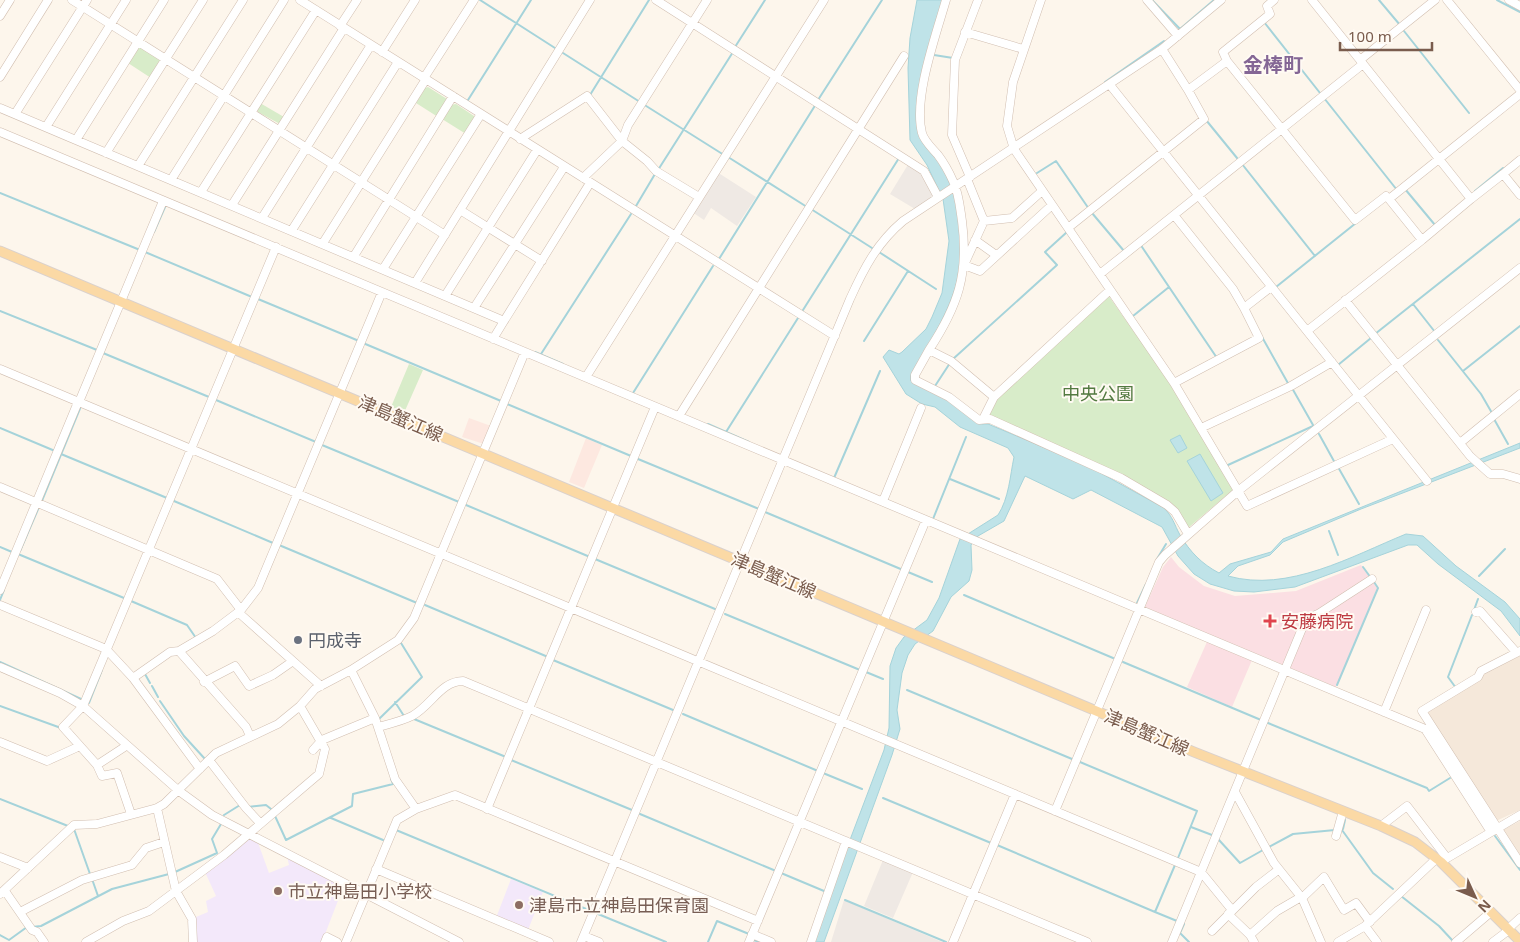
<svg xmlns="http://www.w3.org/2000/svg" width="1520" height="942" viewBox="0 0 1520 942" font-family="'Noto Sans','Noto Sans JP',sans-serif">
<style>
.residential{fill:#f5e8da}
.commercial{fill:#fde8e0}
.industrial{fill:#efe9e4}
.education{fill:#f3e8fa}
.medical{fill:#fbdfe3}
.green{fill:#d8ecc9}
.water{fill:#bfe3e8;stroke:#a5d3da}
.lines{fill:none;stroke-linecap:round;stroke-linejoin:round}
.stream{stroke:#a5d3da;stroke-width:2}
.minor-casing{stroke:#d1beb0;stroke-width:9}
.major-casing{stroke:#dad1cd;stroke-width:11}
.minor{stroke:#fff;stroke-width:8}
.major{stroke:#fbd9a5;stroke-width:9}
.health-dot{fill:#e0444e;stroke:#fffaf3;stroke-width:2}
.worship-dot{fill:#6b7280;stroke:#fffaf3;stroke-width:2}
.education-dot{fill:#8d6e63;stroke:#fffaf3;stroke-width:2}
.labels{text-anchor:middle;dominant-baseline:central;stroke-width:4;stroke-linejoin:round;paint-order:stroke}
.park-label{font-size:18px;fill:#537a41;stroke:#fffaf3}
.street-label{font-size:18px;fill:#7a5c4d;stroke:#fffaf3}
.health-label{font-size:18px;fill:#be3a42;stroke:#fffaf3;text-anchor:start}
.worship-label{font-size:18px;fill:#5b616d;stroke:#fffaf3;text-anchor:start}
.education-label{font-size:18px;fill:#785e54;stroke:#fffaf3;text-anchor:start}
.quarter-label{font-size:20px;font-weight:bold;fill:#846695;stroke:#fffaf3}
</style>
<rect width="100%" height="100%" fill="#fdf6ec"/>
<path class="residential" d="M1520 654V810L1496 821 1427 713 1485 670Z
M1520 821V859L1503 830Z"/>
<path class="commercial" d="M469 418 491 426 484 444 462 437Z
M586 438 602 445 584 488 569 482Z"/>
<path class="industrial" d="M909 163 921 170 935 197 915 209 890 194Z
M717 172 756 197 737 226 711 208 704 220 692 212Z
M883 860 913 872 893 918 864 906Z
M844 900 942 942H831Z"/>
<path class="education" d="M250 837 257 840 269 873 289 865 287 856 344 885 322 942H197L196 917 208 912 206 901 216 896 205 872Z
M511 879 543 892 528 930 496 918Z"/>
<path class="medical" d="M1171 557 1179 567 1204 586 1235 596 1296 591 1361 565 1377 588 1336 687 1255 653 1232 707 1187 687 1210 635 1145 607 1163 567Z"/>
<path class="green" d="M137 48H141L160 59 161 62 151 78 128 63Z
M428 87 447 99 438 117 416 103 425 88Z
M260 103 284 117 280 124 258 112 257 108Z
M456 104 474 116 475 120 466 134 442 119 450 105Z
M1108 295 1178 394 1234 489 1188 528 1175 510 1123 476 988 415 996 398Z
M409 364 423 370 404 413 391 407Z"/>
<path class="water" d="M917 0H943C933 25 911 114 920 137 923 147 934 155 940 164 955 189 964 225 962 255 957 303 933 335 911 376V381L950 401 982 424H988L1086 465 1164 508C1173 517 1174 524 1180 535 1190 552 1202 564 1219 573L1230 564 1271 552 1283 539 1520 443V448L1361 509 1283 542 1270 555 1238 566 1228 576C1288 593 1352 556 1406 534L1423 536 1456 566 1505 602 1520 619V636L1501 611 1438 564 1417 545H1408L1295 587 1254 592 1234 591 1210 584 1194 574 1178 556 1162 527 1091 490 1073 499 1025 476 1004 521 978 536 971 545 972 570 969 581 951 597 933 631 915 644 908 655 902 673 897 710 900 729 892 755 824 942H814L820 919 884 750 889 728 890 666 896 648 904 637 927 620 939 598 960 539 998 515C1009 498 1010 476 1014 457L1008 448 960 427 935 407 922 404 906 394 883 357 889 350 899 354 902 352 926 329 932 317 942 293 949 241 943 199 927 165 910 140 908 68 910 38Z
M1180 435 1187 448 1178 453 1170 440Z
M1200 454 1223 493 1211 501 1187 461Z"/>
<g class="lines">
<path class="stream" d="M480 0 555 48
M1152 0 1180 29 1214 0
M1379 0 1400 25
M1497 0 1520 12
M1264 22 1320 93
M1404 31 1469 113
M735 47 765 0
M563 53 640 102
M934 55 953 58
M1105 82 1164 41
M590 95 649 0
M1324 98 1397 190
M468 100 531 0
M818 100 882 0
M643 104 724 155
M1206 120 1237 158
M728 157 807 207
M1242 164 1315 256
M658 170 733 52
M1037 173 1056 161 1089 209
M1405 189 1435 225
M1475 191 1503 168 1505 170
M0 193 140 250
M636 206 655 174
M811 209 872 248
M1092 213 1124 251
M154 232 165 207
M1140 244 1217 358
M145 252 252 297
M879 252 936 289
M719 259 816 104
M1276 287 1356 223
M258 299 359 341
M1413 304 1435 332
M803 310 899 158
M0 311 97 350
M1133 316 1169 287
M1375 334 1520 219
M1262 337 1289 385
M1438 340 1481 394 1492 413
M864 341 908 271
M363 343 501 401
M535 352 563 364
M103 353 209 397
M541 354 631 214
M953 359 1057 265 1045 252 1067 232
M1338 365 1371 338
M1463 371 1520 326
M935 386 950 363
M1292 388 1313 425
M633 393 713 266
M216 400 316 442
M507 404 631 456
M1494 419 1508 444
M708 424 749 442
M0 428 55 451
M726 432 798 318
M1319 434 1335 463
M322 445 459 502
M61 454 167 498
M638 459 759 509
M1228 465 1313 426
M1338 467 1359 504
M834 478 880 371
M950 479 999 499
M174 501 273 543
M41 503 81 406
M466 505 590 557
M765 512 903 570
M933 519 966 437
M1329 531 1338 555
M279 545 417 603
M0 547 12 552
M20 551 39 507
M18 554 124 598
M595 559 715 609
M1157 559 1166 544
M1363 567 1371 578
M908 572 932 582
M1479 576 1505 549
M964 595 1113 658
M0 600 4 590
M131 601 187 625 196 638
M1137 603 1146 584
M425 605 548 657
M1474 610 1478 599
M725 614 860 670
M553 660 673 710
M0 662 81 699
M1123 662 1261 720
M866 672 883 679
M145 674 150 683
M1337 685 1378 588 1374 582
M152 686 158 697
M1456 688 1448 677 1472 615
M907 690 1072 759
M160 701 184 736 205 759
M395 702 404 716
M89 703 102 670
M0 706 61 728
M683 714 818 771
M379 719 422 677 401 643
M414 719 506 757
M1268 723 1427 788 1429 791 1450 778
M511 760 632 810
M1080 762 1197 811 1178 858
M823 773 862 789
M883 798 991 843
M0 799 68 826
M248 807 266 805 271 809
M640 814 776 871
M224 815 240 805
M275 816 286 840 352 806 353 794 393 784 391 779
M331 818 383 840
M1191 827 1212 835
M74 829 90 874
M1343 829 1345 820
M396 830 591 911
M1342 830 1373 873 1393 889
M1495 836 1520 870
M1219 840 1240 863 1263 850
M997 845 1155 912
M1269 847 1293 834 1335 830
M1175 865 1155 912 1177 921
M175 872 217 853 212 839 221 824
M781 873 824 891
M92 879 98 896
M1401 896 1439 926 1452 940
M845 900 946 942
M598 914 666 942
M1184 924 1180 933 1189 942
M32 927 41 926 112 889 169 874
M0 935 9 940 27 927
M753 940 760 942
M708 942 717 921 749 934"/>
<defs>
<path id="minor" d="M72 0 445 235
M300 0 835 336
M656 0 924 171 938 197
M946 0C936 35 913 98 922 133 924 141 933 149 938 155 944 163 949 172 953 181 959 193 960 208 962 221 969 274 958 306 929 350L951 361 994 397
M1041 0 1013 82 1007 126 1014 149 1174 383 1247 506 1393 439
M1147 0 1178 36
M1312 0 1471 199 1503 174 1520 195
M1447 0 1520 90
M1509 0 1520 6
M0 16 10 0
M340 26 357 0
M965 32 1023 49
M1162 49 1188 90 1227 61 1223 52 1270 14 1267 6 1274 0
M382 52 415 0
M1360 60 1435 0
M1227 61 1355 220 1386 196 1389 199
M0 77 48 0
M424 78 474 0
M1110 85 1427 481
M0 108 504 321 590 183
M15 114 87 0
M46 127 126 0
M0 132 1425 729 1491 832
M520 139 587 96 622 141 647 161 656 171 699 197
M76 140 164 0
M106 153 203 0
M138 166 243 0
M1503 174 1520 160
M970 177 952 135 955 60 978 0
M583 178 622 141 628 125 707 0
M967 179 984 221
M171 180 284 0
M1042 191 1012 218 984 221 964 265 980 271 1052 205
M201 192 316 10
M1471 199 1422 240 1389 199 1520 94
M232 205 344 28
M460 210 542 261
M1174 215 1233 289 1244 308
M262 218 371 45
M1068 228 1204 119 1188 90
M292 230 398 62
M975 240 996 255
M323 243 426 79
M354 256 453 96
M383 269 481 114
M1100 274 1363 64
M415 283 590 0
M445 296 537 150
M1345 300 1470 456 1490 474H1503L1520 479
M474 308 564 167
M1307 331 1422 240
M493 339 504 321
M929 350 915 375V380L949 397 979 420 990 419 1121 478 1167 505 1175 512 1188 534
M0 369 1201 872 1232 910
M586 377 824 0
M1174 383 1259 338 1244 308 1271 287
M79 402 163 201
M679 416 904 56
M983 419 994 397 1110 290
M1201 428 1291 386 1332 362
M1460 443 1520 394
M0 487 217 579 241 610 213 631 179 651 170 652 133 678
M883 501 921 408
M0 590 78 402
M0 605 106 649 133 678 200 769
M241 610 258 588 382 292
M1476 612 1480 611 1516 652
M239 613 321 686
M179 651 246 727 250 736
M1520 651 1481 671 1478 677 1422 711 1520 863
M0 667 60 693 83 706 179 791 212 815 459 942
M351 670 375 718
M204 682 235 666 249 686 273 675 293 661
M1384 712 1426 610
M378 727C389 724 402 721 412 716 431 706 441 681 463 681L1087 942
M0 742 47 761 80 746
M126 746 97 765 63 727 83 706 276 247
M313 750 322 740 375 718 395 779 416 809
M209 760 246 808 260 823
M97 765 102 776 117 773 131 814
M1235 792 1274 863 1302 898 1321 942
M157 808 176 891 192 919 193 942
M487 809 655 407
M1055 811 1159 562 1165 555 1238 491 1520 268
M1381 826 1407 806 1447 858
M1336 836 1343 811
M0 857 28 868
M1444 860 1520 815
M376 869 549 942
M5 891 32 930 37 932 44 942
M0 894 74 825 97 824 157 808 164 804 216 753 278 724 300 706 315 689 351 670 398 640 414 618 525 352
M1302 898 1324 877 1344 910 1356 903 1370 922
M20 912 82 880 132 865 146 848 164 842
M1228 914 1250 935
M1365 926 1377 942
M1508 929 1520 918
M1212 931 1256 887 1278 870
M752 934 771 942
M584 936 599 942
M86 942 123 921 149 911 224 855 319 774 325 749 300 706
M325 942 327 937 337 942
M346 942 397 820 416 809 455 795 758 921
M581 942 850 299C864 268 877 243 903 221L1162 49 1221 0
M749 942 926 520
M811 942 846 841
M953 942 1015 794
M1172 942 1306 619 1318 614 1372 579
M1254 942 1250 935 1277 911 1301 897
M1338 942 1365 926 1436 859
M1456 942 1491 912
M1493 942 1509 930"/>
<path id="major" d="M0 251 1194 752 1381 826 1415 842 1441 862 1520 941"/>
</defs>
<use href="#minor" class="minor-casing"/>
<use href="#major" class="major-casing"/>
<use href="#minor" class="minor"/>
<use href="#major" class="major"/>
</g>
<path class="health-dot" d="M1267.5 613.5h5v5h5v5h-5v5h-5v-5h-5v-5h5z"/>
<circle class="worship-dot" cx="298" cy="640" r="5"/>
<g class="education-dot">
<circle cx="278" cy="891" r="5"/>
<circle cx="519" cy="905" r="5"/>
</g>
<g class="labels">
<g class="park-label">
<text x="1098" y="393">中央公園</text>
</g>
<g class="street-label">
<text transform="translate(401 418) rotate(23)">津島蟹江線</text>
<text transform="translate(774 575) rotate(23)">津島蟹江線</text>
<text transform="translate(1147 732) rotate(23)">津島蟹江線</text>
</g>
<g class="health-label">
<text x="1281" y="621">安藤病院</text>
</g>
<g class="worship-label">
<text x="308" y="640">円成寺</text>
</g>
<g class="education-label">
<text x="288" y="891">市立神島田小学校</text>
<text x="529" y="905">津島市立神島田保育園</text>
</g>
<g class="quarter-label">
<text x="1273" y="64">金棒町</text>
</g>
</g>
<g transform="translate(1475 897) rotate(134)" stroke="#fffaf3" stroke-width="4" paint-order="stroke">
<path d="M0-4L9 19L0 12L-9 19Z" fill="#7a5c4d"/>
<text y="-8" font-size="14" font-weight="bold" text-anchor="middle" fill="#7a5c4d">N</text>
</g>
<path d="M1340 42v8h92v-8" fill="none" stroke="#7a5c4d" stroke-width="2.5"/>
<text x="1348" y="42" font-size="15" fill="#7a5c4d" stroke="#fffaf3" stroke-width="4" paint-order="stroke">100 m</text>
</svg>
